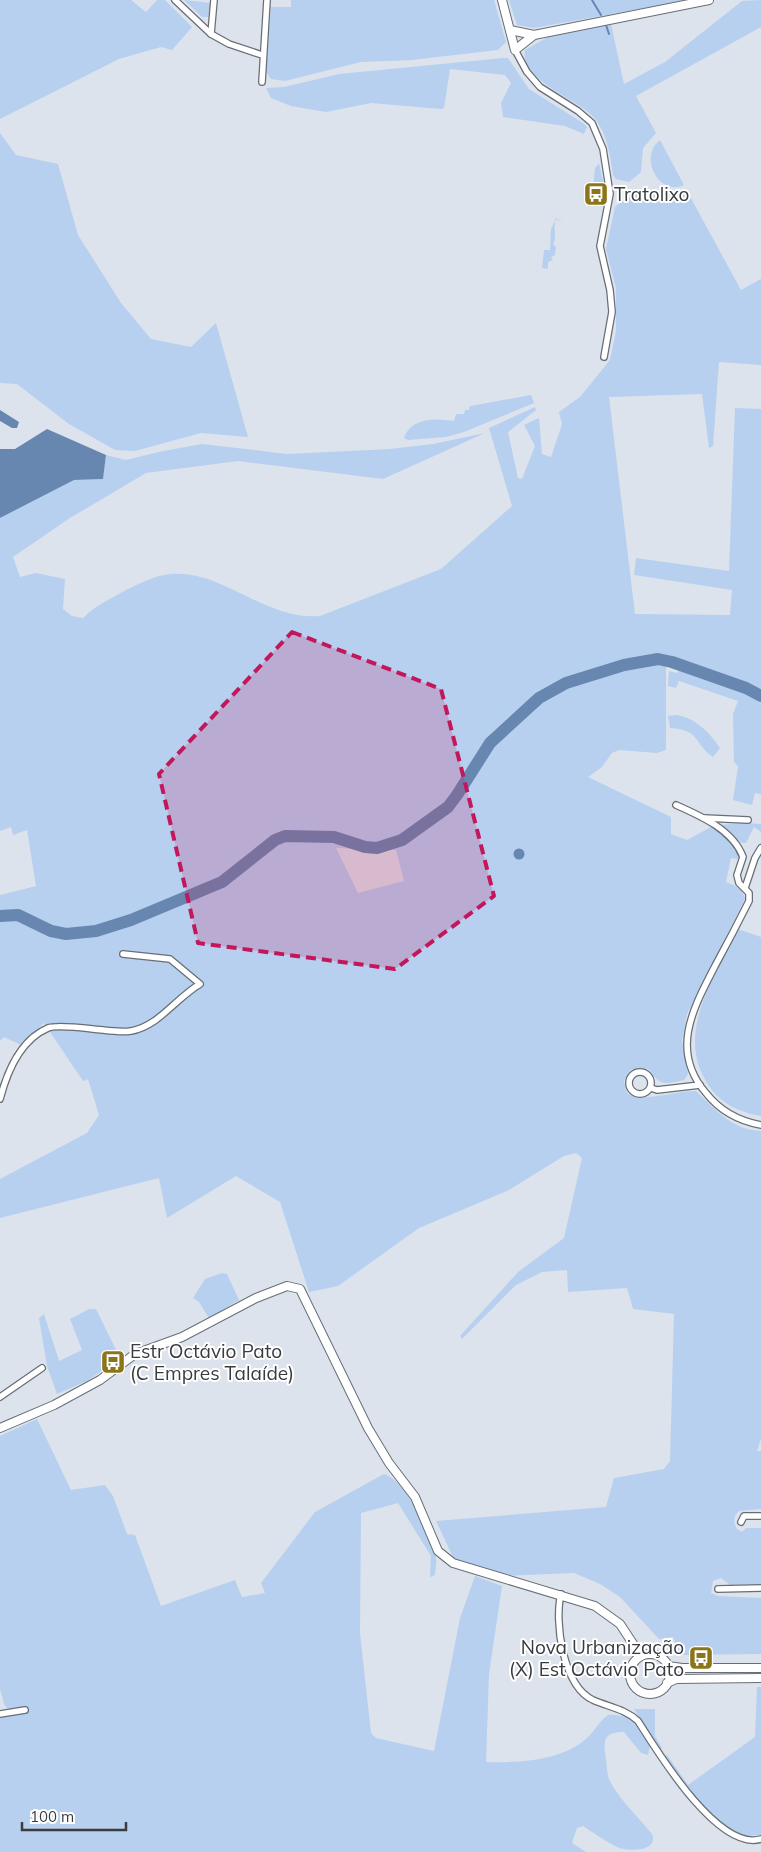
<svg xmlns="http://www.w3.org/2000/svg" width="761" height="1852" viewBox="0 0 761 1852" font-family="Mulish,sans-serif">
  <style>
    .green { fill: #b7d0ef; fill-rule: evenodd }
    .water { fill: #6787b0 }
    .lines { fill: none; stroke-linecap: round; stroke-linejoin: round }
    .stream { stroke: #6787b0; stroke-width: 2 }
    .river { stroke: #6787b0; stroke-width: 12 }
    .street-casing { stroke: #686e76; stroke-width: 8 }
    .secondary-casing { stroke: #686e76; stroke-width: 10 }
    .street { stroke: #fff; stroke-width: 5.5 }
    .secondary { stroke: #fff; stroke-width: 8 }
    .marked { fill: #c2185b; fill-opacity: 0.2; stroke: #c2185b; stroke-width: 4; stroke-dasharray: 10 6; stroke-linejoin: round }
    .labels { text-anchor: middle; dominant-baseline: central; stroke-width: 4; stroke-linejoin: round; paint-order: stroke }
    .poi-label { font-size: 19px; fill: #393b3f; stroke: #fff; text-anchor: start }
  </style>
  <rect width="100%" height="100%" fill="#dce3ec"/>
  <g class="green">
    <path d="M0,0h131l15,12 11,-12h8l27,27 -20,23 -11,-3 -42,12 -119,60z"/>
    <path d="M184,0l27,3 -3,14h-6z"/>
    <path d="M291,0h203l12,42 -8,8 -86,10 -51,2 -76,19 -14,-2 -5,-7 5,-65h20z"/>
    <path d="M509,0h180l-155,28 -17,-3z"/>
    <path d="M761,0v27l-125,69 20,37 -13,15 -2,24 -12,10 -13,-3 -3,-4c-3,-19 -5,-38 -17,-55 -15,-21 -77,-38 -71,-70l23,-13 63,-13 13,60 41,-22 77,-61z"/>
    <path d="M503,58h5l21,31 54,34 4,4 -3,7 -19,-8 -62,-9 -2,-14 10,-20 -6,-8 -55,-6 -6,39 -3,1 -70,-6 -45,9 -35,-6 -20,-8 -5,-10 18,-1 55,-13z"/>
    <path d="M0,133l16,22 42,9 20,71 43,68 30,36 40,8 25,-24 32,114 -47,-4 -66,18 -20,-1 -46,-26 -52,-40 -17,-1z"/>
    <path d="M660,140l24,45c-25,12 -46,-28 -24,-45z"/>
    <path d="M599,163l5,23 -3,19 -9,-1 3,-36z"/>
    <path d="M687,191l54,99 20,-11v86l-42,-3 -6,84 -4,2 -7,-54 -93,3 26,217 95,1 2,-25 -98,-15 2,-17 93,13 6,-163 26,1v385l-6,-1 -3,12 -19,-5 5,-34 -4,-4 -1,-48 5,-13 -59,-20 -3,7 -8,-2 1,-15 8,2 2,-3 -13,-3v83l-9,3 -38,-3 -7,3 -10,14 -14,10 83,40v17l16,6 24,-13 20,15 8,12 -1,5 -7,-1 -5,24c10,4 16,6 19,17l-58,115 -5,27 6,33 -4,6c-21,4 -22,7 -36,-11l-7,-1 -10,2 -7,11c1,5 1,12 6,14 15,7 49,-5 66,-4 20,19 36,39 65,40v308l-4,12h4v58l-22,2c-6,6 -6,11 -2,18l5,3 4,-4h15v56l-31,1 -9,-7 -8,3 -2,12 7,3 43,2v56l-81,1 -7,-18 -14,2 -39,-42 -20,-13 -26,-11 -70,3 -45,-15 -6,-4 -17,-36 170,-14 8,-29 50,-9 6,-8 4,-147 -41,-5 -6,-21 -59,4 -1,-22 -25,2 -26,13 -54,54 -2,-3 58,-64 46,-34 18,-80 -6,-5 -12,3 -57,35 -88,37 -81,58 -29,6 -29,-90 -44,-26 -69,42 -8,-40 -159,40v-39l87,-46 12,-18 -11,-36 -5,2 -39,-58 -23,22 -17,-8 -4,4v-146l36,-9 -9,-56 -14,5 -2,-8 -11,4v-313l74,-38 29,-1 3,-24 20,5 37,-9 39,-7 85,10 103,-5 43,-5 52,-11 -102,46 -145,-18 -92,12 -76,45 -57,39 7,20 16,-4 29,6 -2,30 9,7 11,2c13,-13 29,-20 45,-29 13,-6 28,-14 43,-15 53,-4 94,47 149,42l121,-47 71,-63 -23,-78 46,-21 1,3 -28,22 10,46 4,1 13,-33 -11,-21 15,-7 3,36 9,3 11,-33 -3,-12 21,-15 30,-37 6,-29v-43l-10,-39 9,-42 15,-12 15,-3 17,2zM336,848l60,2 8,31 -46,12z"/>
    <path d="M556,218l8,5 -8,-4c-4,10 2,17 -3,25l3,3 -1,8 -4,2 2,3 -5,2v7l-6,-1 2,-18h6l1,-21z"/>
    <path d="M531,395l3,8 -70,29 -18,5 -38,3 -4,-2c7,-21 33,-20 50,-17l2,-7h8l1,-4h4l1,-4z"/>
    <path d="M676,715c19,2 34,18 44,33l-7,9c-20,-14 -12,-27 -43,-29l-2,-12z"/>
    <path d="M746,823l15,1v8l-7,-5 -8,16h-4l-26,-18z"/>
    <path d="M738,929l23,8v179c-20,-3 -40,-12 -52,-30 -36,-51 6,-110 29,-157z"/>
    <path d="M222,1273l5,1 12,26 -30,18 -10,-16 -6,-4 12,-19z"/>
    <path d="M89,1309h7l24,49 -33,23 -30,13 -10,-28 -8,-48 5,-4 15,47 23,-11 -12,-31z"/>
    <path d="M37,1419l34,71 34,-5 8,11 14,38 8,1 26,71 74,-26 7,17 23,-4 -4,-10 54,-71 69,-38c22,6 48,63 52,85 1,5 -1,11 -1,16l-5,2 1,-21 -33,-53 -37,10 -1,120 11,100 5,5 58,13 26,-133 15,-42 27,10 -13,88 -3,88c32,1 76,-1 101,-24 8,-7 12,-17 21,-23 22,-2 32,14 42,31l-2,9 -7,-2 -17,-21c-23,0 -20,11 -18,28 1,7 1,17 5,23 9,17 29,36 41,51 7,18 -24,18 -35,13 -12,-6 -23,-14 -34,-21l-6,2 -5,15 14,9h-586v-139l10,-1 -6,-8 -4,-15v-253z"/>
    <path d="M757,1687h4v148l-29,1 -44,-44 -23,-36 2,-1 21,30 67,-48z"/>
    <path d="M634,1709h21v27l7,12 -2,2z"/>
  </g>
  <g class="water">
    <path d="M0,410l19,12 -2,6h-5l-12,-7z"/>
    <path d="M47,429l59,26 -3,24 -29,1 -74,38v-69h15z"/>
    <circle cx="519" cy="854" r="5.5"/>
  </g>
  <g class="lines">
    <g class="stream">
      <path d="M592,0l9,15"/>
      <path d="M606,25l3,9"/>
    </g>
    <path class="river" d="M0,916l18,-1 33,16 15,3 30,-3 35,-11 91,-38 53,-42 10,-4 49,1 31,10 12,1 25,-8 46,-33 9,-12 33,-52 49,-45 27,-15 58,-18 34,-6 14,3 74,26 15,8"/>
    <defs>
      <g id="street">
        <path d="M175,0l36,34 18,10 33,11"/>
        <path d="M211,34l3,-34"/>
        <path d="M515,50l12,22 13,15 38,24 14,12 11,26 7,45 -10,52 10,44 2,22 -8,45"/>
        <path d="M262,82l5,-82"/>
        <path d="M676,805c25,11 57,25 67,52l-6,18 2,8 10,10v8c-11,22 -22,43 -34,65 -21,41 -46,84 -9,127 14,18 33,28 55,32"/>
        <path d="M704,818l44,2"/>
        <path d="M745,888l10,-30 6,-10"/>
        <circle cx="640" cy="1083" r="11"/>
        <path d="M651,1088l6,2 43,-5"/>
        <path d="M0,1099c7,-27 20,-59 48,-71 7,-3 36,0 45,1 12,1 27,4 38,2 28,-5 45,-33 69,-47l-30,-25 -47,-5"/>
        <path d="M0,1397l42,-29"/>
        <path d="M741,1522l3,-6h17"/>
        <path d="M718,1589l43,-1"/>
        <path d="M561,1594c-7,28 2,92 32,106 16,7 32,9 45,21 19,30 80,131 123,118"/>
        <path d="M0,1714l25,-4"/>
      </g>
      <g id="secondary">
        <path d="M502,0l13,50 19,-15"/>
        <path d="M510,30l24,5 175,-35"/>
        <path d="M0,1428l54,-23 46,-25 35,-26 47,-17 74,-39 31,-12 13,3 68,139 21,35 26,34 23,54 15,12 142,43 25,18 21,32"/>
        <circle cx="650" cy="1674" r="20"/>
        <path d="M668,1666l14,2h79"/>
        <path d="M667,1683l9,-4 85,-1"/>
      </g>
    </defs>
    <use href="#street" class="street-casing"/>
    <use href="#secondary" class="secondary-casing"/>
    <use href="#street" class="street"/>
    <use href="#secondary" class="secondary"/>
  </g>
  <path class="marked" d="M292,632l149,57 53,207 -99,73 -197,-26 -39,-169z"/>
  <defs>
    <symbol id="bus-square" viewBox="-11 -11 22 22"><rect x="-9" y="-9" width="18" height="18" rx="4" fill="#8c7518" stroke="#fff"/><path d="M-5-6H5V4H4V6H2V4H-2V6H-4V4H-5ZM-3.5-4V0h7V-4ZM-3.5 1.2v1.5H-2V1.2ZM2 1.2v1.5H3.5V1.2Z" fill="#fff"/></symbol>
  </defs>
  <g fill-rule="evenodd">
    <use href="#bus-square" x="582" y="180" width="28" height="28"/>
    <use href="#bus-square" x="99" y="1348" width="28" height="28"/>
    <use href="#bus-square" x="687" y="1644" width="28" height="28"/>
  </g>
  <g class="labels">
    <g class="poi-label">
      <text x="614" y="194">Tratolixo</text>
      <text x="130" y="1351">Estr Octávio Pato<tspan x="130" dy="22">(C Empres Talaíde)</tspan></text>
      <text x="684" y="1647" text-anchor="end">Nova Urbanização<tspan x="684" dy="22">(X) Est Octávio Pato</tspan></text>
    </g>
  </g>
  <path d="M22 1822v8h104v-8" fill="none" stroke="#393b3f" stroke-width="2.5"/>
  <text x="30" y="1822" font-size="15" fill="#393b3f" stroke="#ffffff" stroke-width="4" paint-order="stroke">100 m</text>
</svg>
